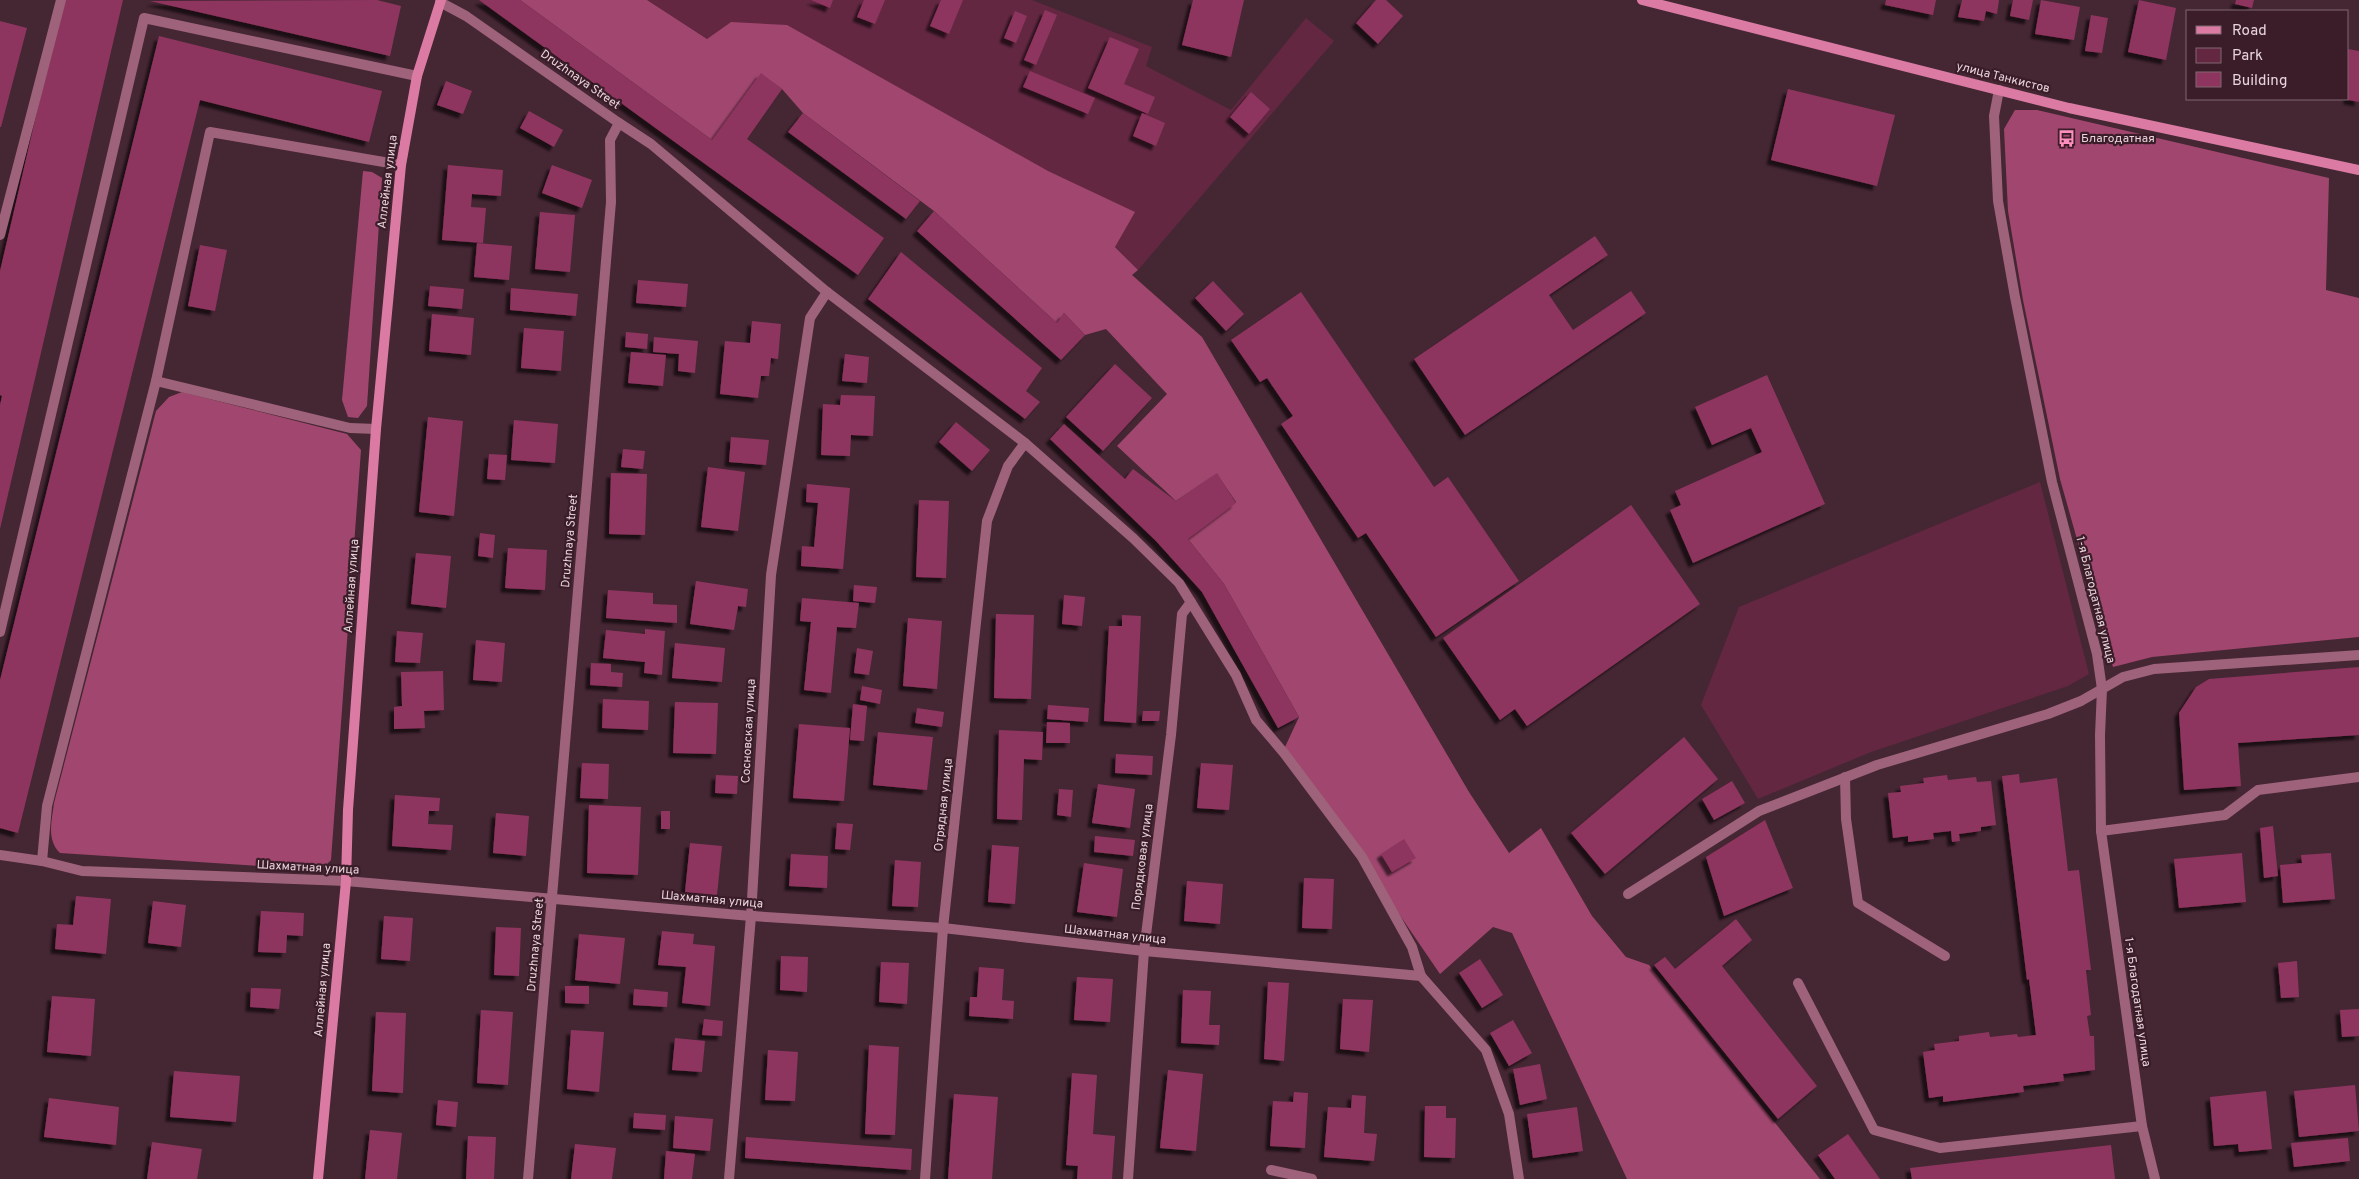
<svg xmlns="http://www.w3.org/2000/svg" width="2359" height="1179" viewBox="0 0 2359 1179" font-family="Overpass,sans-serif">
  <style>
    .green { fill: #632742 }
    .forest { fill: #a1476f }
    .building { fill: #8d355e; filter: url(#shadow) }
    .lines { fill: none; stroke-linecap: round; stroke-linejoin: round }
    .lane { stroke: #9e627a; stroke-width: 10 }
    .street { stroke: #9e627a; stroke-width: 10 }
    .secondary { stroke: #db7ba3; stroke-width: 10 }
    .labels { text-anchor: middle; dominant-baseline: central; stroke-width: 4.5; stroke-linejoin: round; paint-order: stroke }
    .street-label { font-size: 12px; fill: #e9d4db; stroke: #3a1d29 }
    .poi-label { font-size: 12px; fill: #e9d4db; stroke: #3a1d29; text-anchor: start }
  </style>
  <defs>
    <filter id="shadow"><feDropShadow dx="-4.5" dy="4.5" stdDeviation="1" flood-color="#0009"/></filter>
  </defs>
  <rect width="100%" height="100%" fill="#452633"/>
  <g class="green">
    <path d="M647,0h385l120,47 -6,19 85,44 75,-92 28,23 -196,229 -23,-24 19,-34 -403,-190 -24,17z"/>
    <path d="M2040,482l49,192 -21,12 -197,66 -113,47 -57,-94 38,-98z"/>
  </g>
  <g class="forest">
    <path d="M520,0h127l60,39 24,-17 56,3 261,146 87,41 -20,35 23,23 -6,5 70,62 267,455 40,61 32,-25 51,88 34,41 23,8 171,214h-193l-115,-246 -19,-6 -53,47 -155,-227 14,-30 -75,-133 -36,-45 48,-37 -19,-28 -41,27 -59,-55 50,-52 -61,-65 -21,6 -21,-22 -7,10 -123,-112 -131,-98 -21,-24 -21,-15 -49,66z"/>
    <path d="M2015,110h22l292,68 -3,112 33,8v339l-207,20 -39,10 -53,-188 -37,-179 -15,-89 -4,-82z"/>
    <path d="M363,171l9,1 10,6 -15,228 -9,12 -10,-1 -6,-17z"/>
    <path d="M182,392l165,42 14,16 -30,410 -10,10 -261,-17c-14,-14 -8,-33 -6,-50l102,-392 13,-14z"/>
  </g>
  <g class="building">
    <path d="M63,0h60l-123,529v-124l2,-9 -2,-1v-124z"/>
    <path d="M377,0l24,6 -11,50 -240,-55z"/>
    <path d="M479,0h41l192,140 49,-67 21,16 -35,50 137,99 -26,37z"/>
    <path d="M811,0h22l-3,8z"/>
    <path d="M864,0h21l-10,24 -18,-7z"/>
    <path d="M941,0h22l-14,34 -19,-8z"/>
    <path d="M1193,0h51l-13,57 -49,-12z"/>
    <path d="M1376,0h10l17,16 -25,28 -22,-21z"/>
    <path d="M1886,0h50l-3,15 -48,-10z"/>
    <path d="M1962,0h37l-2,14 -11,-3 -2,10 -26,-4z"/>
    <path d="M2013,0h20l-4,20 -19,-4z"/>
    <path d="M2041,0l39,7 -6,33 -39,-6z"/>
    <path d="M2139,0l37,8 -10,52 -38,-8z"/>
    <path d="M2236,0h18l-2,8 -17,-4z"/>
    <path d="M1045,10l12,5 -21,50 -12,-5z"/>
    <path d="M1015,11l12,5 -11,27 -12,-5z"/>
    <path d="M2091,15l17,3 -6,35 -17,-2z"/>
    <path d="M0,21l27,7 -26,99h-1z"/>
    <path d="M159,36l223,55 -13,51 -169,-42 -182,733 -18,-5v-148z"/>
    <path d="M1110,37l29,12 -15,35 31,13 -7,17 -60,-26z"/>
    <path d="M2348,49l11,2v51l-11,-2z"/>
    <path d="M1030,71l65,27 -7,16 -65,-27z"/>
    <path d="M446,81l26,10 -9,23 -26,-9z"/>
    <path d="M1788,89l107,26 -18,71 -106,-26z"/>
    <path d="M1251,92l19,17 -21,25 -19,-17z"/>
    <path d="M529,111l34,19 -9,17 -34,-19z"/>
    <path d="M803,113l117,88 -14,18 -118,-87z"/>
    <path d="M1142,113l23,10 -9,23 -23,-10z"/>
    <path d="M448,165l55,5 -2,26 -29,-2 -1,13 15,1 -3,35 -41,-3z"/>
    <path d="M552,165l40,15 -10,28 -40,-15z"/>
    <path d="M934,211l123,112 7,-10 21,22 -24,25 -144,-129z"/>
    <path d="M540,212l35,3 -5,57 -35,-3z"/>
    <path d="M1595,236l13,19 -59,40 24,35 58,-39 15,22 -181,122 -51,-76z"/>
    <path d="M477,243l35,3 -3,34 -35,-3z"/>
    <path d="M200,245l27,5 -12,61 -27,-5z"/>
    <path d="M901,252l141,116 -16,23 14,11 -15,17 -157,-120z"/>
    <path d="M638,280l50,4 -2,23 -50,-4z"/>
    <path d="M1213,281l31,33 -18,17 -31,-33z"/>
    <path d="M430,286l34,3 -2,20 -34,-3z"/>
    <path d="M511,288l67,6 -2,22 -66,-6z"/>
    <path d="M1301,292l133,195 14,-10 71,104 -83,56 -70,-104 -8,5 -77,-114 12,-8 -26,-38 -7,4 -29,-42z"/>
    <path d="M432,314l42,4 -3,37 -42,-4z"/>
    <path d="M752,321l29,3 -3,35 -7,-1 -2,18h-8l-3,22 -38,-4 5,-53 25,2z"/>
    <path d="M524,328l40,3 -3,40 -40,-3z"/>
    <path d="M626,332l22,2 -1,15 -22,-2z"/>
    <path d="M654,337l44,4 -3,32 -17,-2 1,-17 -26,-2z"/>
    <path d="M631,352l35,3 -3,31 -35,-3z"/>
    <path d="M845,354l24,3 -2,26 -25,-2z"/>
    <path d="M1115,364l37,34 -49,53 -37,-34z"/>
    <path d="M1767,375l58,129 -132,59 -23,-53 11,-5 -6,-14 87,-39 -11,-24 -39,17 -17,-38z"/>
    <path d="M841,395l34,1 -2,40 -22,-1 -1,21 -29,-1 2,-51 17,1z"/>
    <path d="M428,417l35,4 -9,95 -35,-4z"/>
    <path d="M514,420l44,4 -3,39 -44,-3z"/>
    <path d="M956,422l34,28 -18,21 -33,-29z"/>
    <path d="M1064,424l61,55 8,-10 43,32 41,-28 19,30 -48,36 36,45 75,133 -21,11 -76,-136 -46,-51 -106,-102z"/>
    <path d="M731,437l38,3 -3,25 -37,-3z"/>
    <path d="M623,449l22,2 -2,18 -22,-2z"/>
    <path d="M489,454l18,1 -2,25 -18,-1z"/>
    <path d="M708,467l37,5 -7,59 -37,-4z"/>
    <path d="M611,473l36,1 -2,61 -36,-1z"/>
    <path d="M807,484l43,4 -7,81 -42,-3 1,-20 12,1 4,-44 -12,-1z"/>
    <path d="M919,500l30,1 -3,77 -30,-1z"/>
    <path d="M1631,505l69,99 -173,122 -12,-17 -15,11 -57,-82z"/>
    <path d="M480,533l15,2 -2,23 -15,-2z"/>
    <path d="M508,548l39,2 -2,40 -40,-2z"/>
    <path d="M416,553l35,3 -5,52 -35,-4z"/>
    <path d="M696,581l52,8 -2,18 -8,-1 -4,24 -44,-6z"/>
    <path d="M854,585l23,2 -2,16 -22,-2z"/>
    <path d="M608,590l45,3v11l24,1v18l-71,-5z"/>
    <path d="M1064,595l21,2 -3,29 -20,-2z"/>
    <path d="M802,598l57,5 -3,25 -19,-1 -6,66 -27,-3 7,-68 -11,-1z"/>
    <path d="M996,614l38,1 -3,84 -37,-1z"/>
    <path d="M1122,615l19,1 -5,107 -32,-2 5,-95h13z"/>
    <path d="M908,618l34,3 -5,68 -34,-3z"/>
    <path d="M645,629l20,2 -3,44 -18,-2 1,-11 -42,-4 3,-28 39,4z"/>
    <path d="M397,631l26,2 -3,30 -25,-1z"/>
    <path d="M476,640l29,3 -3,39 -29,-2z"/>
    <path d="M675,643l50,5 -3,34 -50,-4z"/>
    <path d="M857,648l16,3 -4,24 -15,-2z"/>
    <path d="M591,663l20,1v8l12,1 -1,14 -32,-2z"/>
    <path d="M2359,667v68l-121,8 3,43 -57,4 -5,-77 17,-26 13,-8z"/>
    <path d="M443,671l1,39 -20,1 1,17 -31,1v-22l8,-1 -1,-34z"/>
    <path d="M862,686l20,4 -2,14 -20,-4z"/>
    <path d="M603,699l46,2 -1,29 -46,-2z"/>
    <path d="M675,702l43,1 -2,51 -43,-1z"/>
    <path d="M853,704l14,2 -3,35 -14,-1z"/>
    <path d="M1048,705l41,3 -1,14 -41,-3z"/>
    <path d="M917,708l27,4 -2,15 -27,-4z"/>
    <path d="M1143,711h17l-1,10h-17z"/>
    <path d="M1047,722l23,1v20h-24z"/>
    <path d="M799,724l51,4 -6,73 -51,-3z"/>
    <path d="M999,730l44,2 -1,28 -18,-1 -2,61 -25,-1z"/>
    <path d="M878,732l55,5 -6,53 -54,-5z"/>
    <path d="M1684,737l34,42 -113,95 -34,-41z"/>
    <path d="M1116,754l37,2 -1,19 -37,-2z"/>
    <path d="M582,763l27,1 -1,35 -28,-1z"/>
    <path d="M1201,763l32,2 -4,45 -32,-2z"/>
    <path d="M2019,774l1,9 37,-5 11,93 11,-1 12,100h-5l5,45 -4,1 3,20h4l1,34 -32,4 1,7 -41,5 1,6 -81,10v-6l-14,2 -6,-46 12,-2 -1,-6 25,-3v-5l30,-4 1,5 27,-3 1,3 18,-2 -7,-56 -2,1 -25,-204z"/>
    <path d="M716,775l22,1 -1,18 -22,-1z"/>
    <path d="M1947,775l1,5 28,-3 1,5 14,-1 5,44 -15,2v4l-22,3 1,7 -8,1 -1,-11 -18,2 1,6 -26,3v-6l-15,2 -5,-45 13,-1 -1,-6 24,-3 -1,-5z"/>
    <path d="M1732,781l13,22 -31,17 -12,-21z"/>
    <path d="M1098,784l37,5 -5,39 -38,-5z"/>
    <path d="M1059,789l14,1 -2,27 -14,-2z"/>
    <path d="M395,795l45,3 -1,13h-10l-1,13 25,1 -2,25 -59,-4z"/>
    <path d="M589,805l52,2 -3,68 -51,-2z"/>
    <rect x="661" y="811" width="9" height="18"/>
    <path d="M496,813l33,3 -3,40 -33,-3z"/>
    <path d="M1765,820l28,68 -69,28 -18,-59z"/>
    <path d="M837,823l16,1 -3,26 -15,-1z"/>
    <path d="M2273,826l5,50 -14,2 -4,-50z"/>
    <path d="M1095,836l40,4 -2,16 -39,-4z"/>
    <path d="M1404,839l12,19 -24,14 -11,-18z"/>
    <path d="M690,843l32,3 -5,49 -32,-3z"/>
    <path d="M992,845l27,2 -4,57 -27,-2z"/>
    <path d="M2242,853l4,49 -67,6 -5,-49z"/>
    <path d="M2331,853l4,46 -52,4 -3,-38 22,-2 -1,-8z"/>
    <path d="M791,854l37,2 -1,32 -38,-2z"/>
    <path d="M895,860l26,2 -3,45 -26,-1z"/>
    <path d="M1084,863l39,6 -6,48 -40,-5z"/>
    <path d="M1304,878l30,1 -2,50 -30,-1z"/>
    <path d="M1187,881l36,3 -3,40 -36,-3z"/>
    <path d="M76,896l35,3 -5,55 -51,-5 2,-25 16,1z"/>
    <path d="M153,901l33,4 -5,42 -33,-4z"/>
    <path d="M261,911l43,2 -1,23 -16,-1 -1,18 -28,-1z"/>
    <path d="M384,916l29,2 -3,43 -29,-2z"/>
    <path d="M1736,919l16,21 -30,26 95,120 -39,33 -124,-154 11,-8 10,12z"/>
    <path d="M496,927l25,1 -2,48 -25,-1z"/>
    <path d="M662,931l32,3 -1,10 22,2 -5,60 -28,-3 4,-36 -28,-2z"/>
    <path d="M579,934l46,4 -5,46 -45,-4z"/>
    <path d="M781,956l27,1 -1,35 -27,-2z"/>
    <path d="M1480,959l23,36 -21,13 -23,-35z"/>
    <path d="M2297,961l2,36 -18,1 -3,-35z"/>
    <path d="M881,962l28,1 -2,41 -28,-2z"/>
    <path d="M979,967l25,2 -2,31 12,1 -1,18 -44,-3 1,-19h7z"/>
    <path d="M1077,977l36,2 -3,43 -36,-2z"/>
    <path d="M1268,982l21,1 -5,78 -20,-2z"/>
    <path d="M565,986h24v18l-24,-1z"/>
    <path d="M251,988l30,1 -2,20 -29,-2z"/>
    <path d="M634,989l34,3 -1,15 -34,-2z"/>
    <path d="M1183,990l28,1 -2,34h11l-1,20 -38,-2z"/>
    <path d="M52,996l43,3 -4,57 -44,-4z"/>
    <path d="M1343,999l30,1 -4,52 -29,-3z"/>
    <path d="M2359,1009v27l-17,1 -2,-27z"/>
    <path d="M481,1010l32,2 -5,73 -31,-2z"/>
    <path d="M376,1012l30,1 -3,80 -31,-2z"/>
    <path d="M704,1019l19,2 -1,15 -20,-1z"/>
    <path d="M1513,1020l19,33 -23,13 -19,-33z"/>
    <path d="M571,1030l33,2 -5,60 -32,-3z"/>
    <path d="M675,1038l30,3 -3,31 -30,-2z"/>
    <path d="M869,1045l30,2 -4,88 -30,-1z"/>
    <path d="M768,1050l30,2 -3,49 -30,-1z"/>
    <path d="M1540,1064l7,35 -27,6 -7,-36z"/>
    <path d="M1168,1070l35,4 -7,77 -36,-3z"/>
    <path d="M174,1071l66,5 -4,46 -66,-5z"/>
    <path d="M1072,1073l25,2 -4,59 22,2 -3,43h-35l1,-13 -12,-1z"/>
    <path d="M2355,1085l4,46 -60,6 -5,-46z"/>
    <path d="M2266,1091l6,58 -33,3 -1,-8 -24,2 -4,-49z"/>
    <path d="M1294,1092l14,1 -3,55 -35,-2 3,-45 20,1z"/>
    <path d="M954,1094l44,3 -6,82h-44z"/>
    <path d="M1352,1095l14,1 -2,37 13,1 -3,27 -50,-4 4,-50 23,1z"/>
    <path d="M49,1098l70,9 -3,38 -72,-8z"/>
    <path d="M438,1100l20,2 -2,25 -20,-2z"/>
    <path d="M1425,1106h21v12h10l-1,40 -31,-1z"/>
    <path d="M1577,1107l6,44 -50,7 -6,-44z"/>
    <path d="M634,1113l32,2 -1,15 -32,-2z"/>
    <path d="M675,1116l38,3 -3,32 -37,-3z"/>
    <path d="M370,1130l32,3 -5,46h-32z"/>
    <path d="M1848,1134l32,45h-45l-17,-24z"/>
    <path d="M468,1136l28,1 -2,42h-28z"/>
    <path d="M746,1137l166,12 -1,21 -166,-12z"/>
    <path d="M2348,1138l2,23 -56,6 -3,-24z"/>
    <path d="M152,1142l50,7 -5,30h-50z"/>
    <path d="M575,1144l41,4 -4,31h-41z"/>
    <path d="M2111,1145l4,34h-203l-2,-11z"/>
    <path d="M666,1151l29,3 -3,25h-28z"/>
  </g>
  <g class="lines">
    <g class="lane">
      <path d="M619,123l32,21 176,148 198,151 108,95 46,45 57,92 20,45 28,33 78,104 50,90 9,29"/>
      <path d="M0,235l61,-235"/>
      <path d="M156,381l54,-249 191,33"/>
      <path d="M0,632l144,-614 273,58"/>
      <path d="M1845,777l1,42 12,84 87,53"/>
      <path d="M2101,831l124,-16 33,-25 101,-13"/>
      <path d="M42,861l5,-55 109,-425 194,47 26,1"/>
      <path d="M1628,894l131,-83 118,-46 171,-51 33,-13 42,-24 31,-8 205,-14"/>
      <path d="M1798,983l76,147 66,18 202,-22"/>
    </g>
    <g class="street">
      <path d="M440,2l26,14 153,107 -9,17 1,62 -83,977"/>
      <path d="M1999,90l-5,26 4,85 17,96 37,185 45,172 5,35 -2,46 1,96 41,295 13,53"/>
      <path d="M0,855l42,6 40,10 264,10 405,35 192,12 201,23 277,25 65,74 23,64 10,65"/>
      <path d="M1271,1170l41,9"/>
      <path d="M729,1179l22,-263 20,-341 39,-257 17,-26"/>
      <path d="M925,1179l18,-251 44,-407 21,-55 17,-23"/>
      <path d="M1128,1179l16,-228 27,-216 11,-121 9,-12"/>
    </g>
    <g class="secondary">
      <path d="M1642,0l427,108 290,62"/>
      <path d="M318,1179l28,-298 2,-71 28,-381 25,-264 16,-89 24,-76"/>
    </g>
  </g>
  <defs>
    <symbol id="bus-bare" viewBox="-9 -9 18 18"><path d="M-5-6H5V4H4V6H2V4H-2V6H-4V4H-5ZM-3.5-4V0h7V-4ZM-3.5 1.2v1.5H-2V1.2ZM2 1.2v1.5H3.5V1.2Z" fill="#fe8ebd" stroke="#3a1d29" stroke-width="2.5" paint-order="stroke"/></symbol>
  </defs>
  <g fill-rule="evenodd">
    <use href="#bus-bare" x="2054" y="126" width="25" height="25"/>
  </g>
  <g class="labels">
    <g class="street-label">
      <text transform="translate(2003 78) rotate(14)">улица Танкистов</text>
      <text transform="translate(580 80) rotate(35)">Druzhnaya Street</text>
      <text transform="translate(388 182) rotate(-83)">Аллейная улица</text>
      <text transform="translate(570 541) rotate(-85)">Druzhnaya Street</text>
      <text transform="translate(352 586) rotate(-86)">Аллейная улица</text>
      <text transform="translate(2095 600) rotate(76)">1-я Благодатная улица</text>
      <text transform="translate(749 731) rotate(-87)">Сосновская улица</text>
      <text transform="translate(944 805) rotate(-84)">Отрядная улица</text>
      <text transform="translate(1143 857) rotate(-83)">Порядковая улица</text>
      <text transform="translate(308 868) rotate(3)">Шахматная улица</text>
      <text transform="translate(712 900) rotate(5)">Шахматная улица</text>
      <text transform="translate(1115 935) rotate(6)">Шахматная улица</text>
      <text transform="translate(536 945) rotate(-85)">Druzhnaya Street</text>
      <text transform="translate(323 990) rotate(-85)">Аллейная улица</text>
      <text transform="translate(2137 1002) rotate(82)">1-я Благодатная улица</text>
    </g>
    <g class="poi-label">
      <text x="2081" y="139">Благодатная</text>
    </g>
  </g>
  <rect x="2186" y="10" width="162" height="90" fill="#3a1d29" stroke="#806670"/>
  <rect x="2196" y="26" width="25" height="8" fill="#db7ba3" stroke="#806670"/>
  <text x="2232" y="35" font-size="15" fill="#e9d4db">Road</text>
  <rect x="2196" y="48" width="25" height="15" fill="#632742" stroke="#806670"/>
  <text x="2232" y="60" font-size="15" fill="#e9d4db">Park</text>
  <rect x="2196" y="72" width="25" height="15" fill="#8d355e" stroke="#806670"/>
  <text x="2232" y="85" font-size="15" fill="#e9d4db">Building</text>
</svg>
